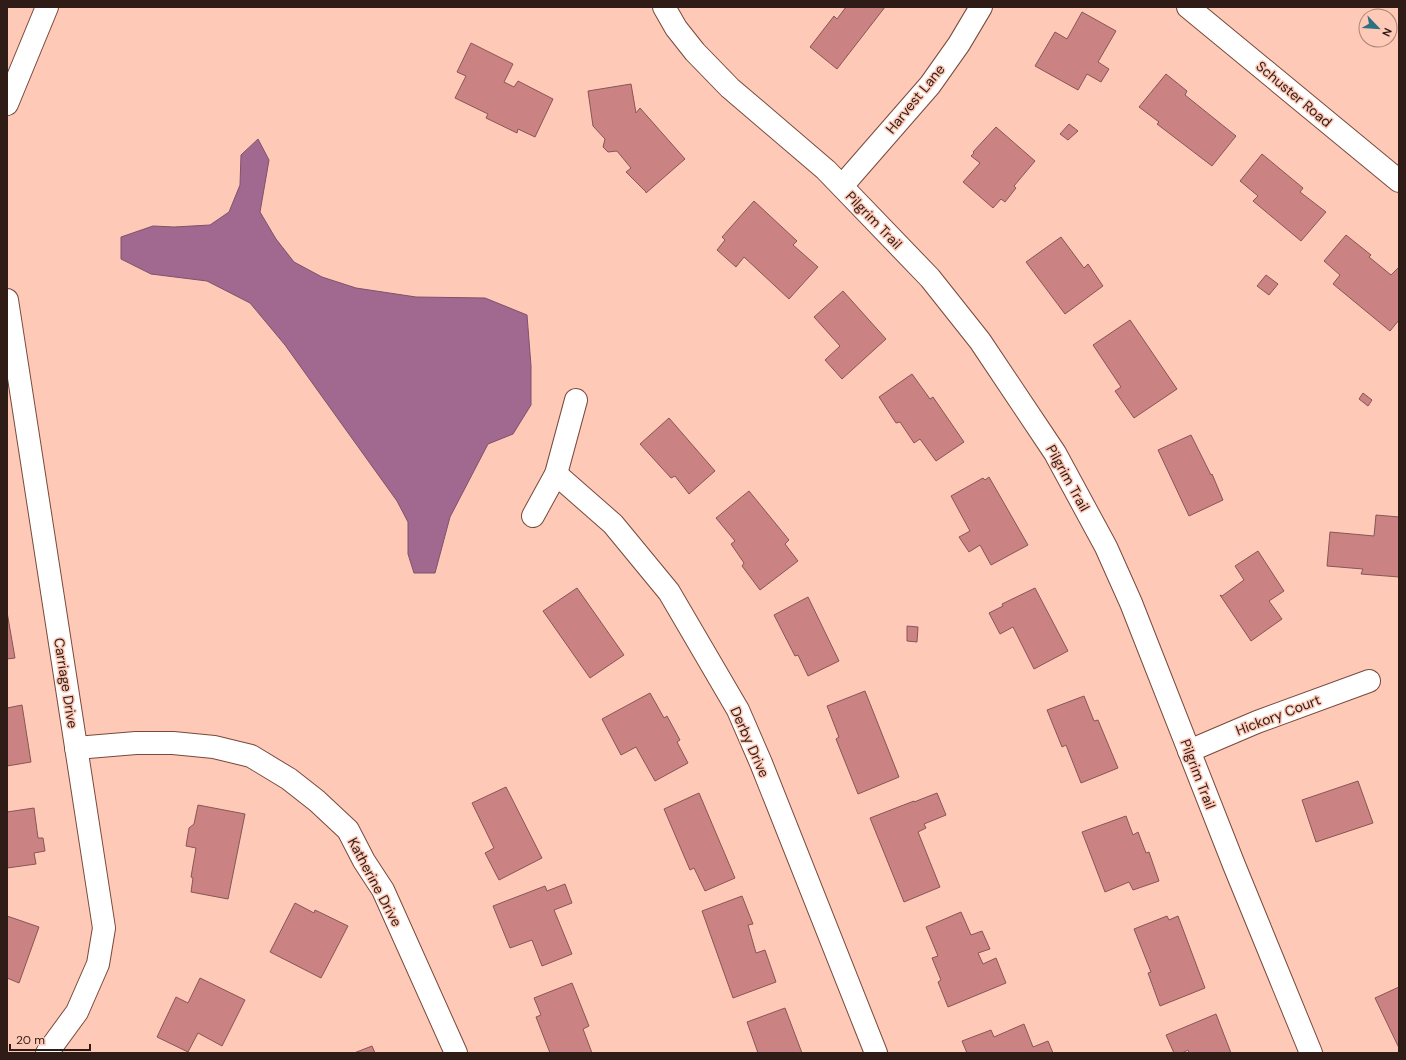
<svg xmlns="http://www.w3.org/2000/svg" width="1406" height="1060" viewBox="0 0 1406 1060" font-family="'DM Sans',sans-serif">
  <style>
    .water { fill: #a1698f; stroke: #7f526b }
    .building { fill: #ca8282; stroke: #885656 }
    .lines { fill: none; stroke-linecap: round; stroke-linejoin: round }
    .street-casing { stroke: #774a3b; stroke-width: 24 }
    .street { stroke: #fff; stroke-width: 22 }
    .labels { text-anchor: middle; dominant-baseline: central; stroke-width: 3; stroke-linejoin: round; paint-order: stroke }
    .street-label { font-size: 14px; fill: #2f1c16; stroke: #fec9b7 }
  </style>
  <rect width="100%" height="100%" fill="#fec9b7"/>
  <path class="water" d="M258,139l11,21 -9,52 16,27 18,23 28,15 34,11 60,9 69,1 42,17 4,51v39l-18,29 -25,10 -38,73 -15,56h-21l-6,-19v-32l-11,-21 -112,-156 -35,-42 -43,-22 -56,-7 -30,-15v-22l32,-11 21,1 36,-2 19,-13 11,-27 1,-30z"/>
  <g class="building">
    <path d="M846,7h39l-48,62 -27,-22 24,-31 3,3z"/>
    <path d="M1082,12l34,19 -18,31 11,7 -8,13 -14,-8 -9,16 -43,-24 20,-34 12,7z"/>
    <path d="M471,43l42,21 -9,18 10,5 4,-6 35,18 -18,38 -17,-8 -1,4 -31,-15 2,-4 -33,-16 11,-22 -9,-4z"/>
    <path d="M1166,74l21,17 -2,4 51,41 -24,30 -55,-42 2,-2 -20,-15z"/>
    <path d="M631,84l5,29 4,-5 45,51 -39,34v-1l-20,-20 5,-4 -14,-17 -9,1 -5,-5 2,-8 -12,-13 -5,-35z"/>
    <path d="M1069,124l9,7 -10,9 -8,-6z"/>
    <path d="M996,127l39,34 -21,25 2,2 -11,14 -4,-3 -8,9 -30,-26 17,-19 -9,-7 3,-3 -1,-1z"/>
    <path d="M1262,154l41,34 -3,4 26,20 -25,29 -48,-40 5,-5 -18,-15z"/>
    <path d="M754,201l43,40 -4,4 25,22 -29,32 -45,-42 -8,10 -19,-17 8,-10 -3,-3z"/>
    <path d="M1346,235l25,20 -2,2 22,18 8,-8v53l-9,11 -57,-47 7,-9 -16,-14z"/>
    <path d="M1061,237l23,31 4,-4 15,22 -38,28 -39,-52z"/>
    <path d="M1266,275l12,9 -9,11 -12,-9z"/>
    <path d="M843,291l43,48 -44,40 -17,-19 15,-14 -26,-29z"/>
    <path d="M1130,320l47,69 -43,29 -19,-27 6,-4 -28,-42z"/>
    <path d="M912,374l18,25 3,-2 31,45 -28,19 -16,-22 -6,4 -14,-21 -4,1 -17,-26z"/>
    <path d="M1363,393l9,7 -4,6 -9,-7z"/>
    <path d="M669,418l46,53 -26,23 -14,-18 -4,2 -31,-34z"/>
    <path d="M1191,435l20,40 1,-1 11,26 -34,16 -31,-66z"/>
    <path d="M989,477l39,68 -37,20 -11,-20 -11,7 -10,-15 11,-6 -19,-35 32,-18 2,2z"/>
    <path d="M749,491l40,49 -4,4 13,17 -38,29 -18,-24 2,-3 -13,-19 4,-3 -19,-23z"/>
    <path d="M1376,515l23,2v60l-38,-3 2,-5 -36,-3 3,-34 44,4z"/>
    <path d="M1258,551l26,40 -15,10 13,18 -31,22 -31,-46 2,1 22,-16 -9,-14z"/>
    <path d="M577,588l47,67 -34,23 -47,-67z"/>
    <path d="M1035,588l33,63 -34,18 -21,-42 -13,7 -11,-21 14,-7 -1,-2z"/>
    <path d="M808,597l31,64 -31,15 -10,-21 -3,1 -21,-41z"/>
    <path d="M7,612l8,46 -8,1z"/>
    <path d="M907,626l11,1 -1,15 -10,-1z"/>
    <path d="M865,691l34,86 -41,17 -22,-55 3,-2 -12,-31z"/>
    <path d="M650,693l14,25 3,-2 13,24 -3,2 11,21 -33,18 -19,-34 -15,8 -19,-36z"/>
    <path d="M1084,696l10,25 4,-1 20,48 -37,15 -15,-38 -4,2 -15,-37z"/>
    <path d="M22,705l9,57 -24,4v-58z"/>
    <path d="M1358,781l15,42 -57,19 -14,-42z"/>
    <path d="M506,787l36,71 -43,22 -14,-27 9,-5 -22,-45z"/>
    <path d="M699,793l36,85 -30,13 -11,-23 -4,2 -26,-61z"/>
    <path d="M937,793l9,22 -22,9 2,4 -8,4 22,55 -36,15 -34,-84 44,-17v1z"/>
    <path d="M198,805l47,9 -17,85 -37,-7 2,-14 -2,-1 5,-29 -10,-2 3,-18 5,-4z"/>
    <path d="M34,808l4,30h5l2,13 -11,2 2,11 -29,4v-56z"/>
    <path d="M1126,816l7,19 5,-3 8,21 3,-1 10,29 -26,9 -4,-8 -24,10 -23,-60z"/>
    <path d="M565,884l7,19 -18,7 18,44 -30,12 -10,-26 -22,8 -17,-42 52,-20 2,5z"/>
    <path d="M742,896l11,28 -5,1 8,28 9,-3 11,32 -43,16 -31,-87z"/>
    <path d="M295,903l19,10 1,-3 33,16 -27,52 -51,-26z"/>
    <path d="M961,912l10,23 11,-4 8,18 -12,4 5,11 13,-6 10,25 -58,24 -10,-25 3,-2 -9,-22 6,-2 -12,-29z"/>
    <path d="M7,916l32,11 -20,56 -12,-5z"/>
    <path d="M1167,916l2,4 9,-4 27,72 -45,18 -12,-33 3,-1 -17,-43z"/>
    <path d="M200,978l45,22 -23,46 -24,-13 -10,19 -31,-15 19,-40 12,6z"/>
    <path d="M572,983l17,43 -6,3 9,24h-42l-14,-36 5,-2 -7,-17z"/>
    <path d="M1399,987v61l-24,-50z"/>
    <path d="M785,1008l17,45h-44l-11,-31z"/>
    <path d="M1216,1014l15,39h-42l-1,-3 -6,3h-8l-8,-18z"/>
    <path d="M1024,1024l9,23 15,-6 5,12h-86l-5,-12 29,-11 3,7z"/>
    <path d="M372,1046l3,7h-21z"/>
  </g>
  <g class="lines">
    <defs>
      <g id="street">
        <path d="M664,7l12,21 19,24 35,36 96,82 104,108 50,63 75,112 51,94 25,56 103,262 77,188"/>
        <path d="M1188,7l211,174"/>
        <path d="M7,104l40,-97"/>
        <path d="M842,186l88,-101 29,-41 22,-37"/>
        <path d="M7,300l97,628 -6,36 -21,48 -30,41"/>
        <path d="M556,474l57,50 56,68 69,118 23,53 115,290"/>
        <path d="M533,516l23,-42 20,-74"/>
        <path d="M76,748l60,-5h37l41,4 37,9 38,23 28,22 31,29 16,31 19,29 73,163"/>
        <path d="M1189,751l68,-29 112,-41"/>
      </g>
    </defs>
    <use href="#street" class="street-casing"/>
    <use href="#street" class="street"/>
  </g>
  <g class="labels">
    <g class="street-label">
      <text transform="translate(1294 94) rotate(40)">Schuster Road</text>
      <text transform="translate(915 99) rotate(-51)">Harvest Lane</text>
      <text transform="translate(874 220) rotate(46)">Pilgrim Trail</text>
      <text transform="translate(1068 478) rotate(61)">Pilgrim Trail</text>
      <text transform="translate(66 683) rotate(81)">Carriage Drive</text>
      <text transform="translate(1278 715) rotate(-21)">Hickory Court</text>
      <text transform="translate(750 742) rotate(66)">Derby Drive</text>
      <text transform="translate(1198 774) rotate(69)">Pilgrim Trail</text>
      <text transform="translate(375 882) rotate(62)">Katherine Drive</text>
    </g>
  </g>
  <rect width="1406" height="1060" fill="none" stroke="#2f1c16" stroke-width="16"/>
  <g transform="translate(1378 28) rotate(115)"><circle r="19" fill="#fec9b7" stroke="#ab8477"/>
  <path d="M0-3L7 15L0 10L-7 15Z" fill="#2f7183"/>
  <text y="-6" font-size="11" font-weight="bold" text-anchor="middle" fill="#2f1c16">N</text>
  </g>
  <path d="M10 1044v6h80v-6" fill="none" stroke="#2f1c16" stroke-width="2"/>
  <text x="16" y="1044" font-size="12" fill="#2f1c16" stroke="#fec9b7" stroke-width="3" paint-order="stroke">20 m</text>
</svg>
